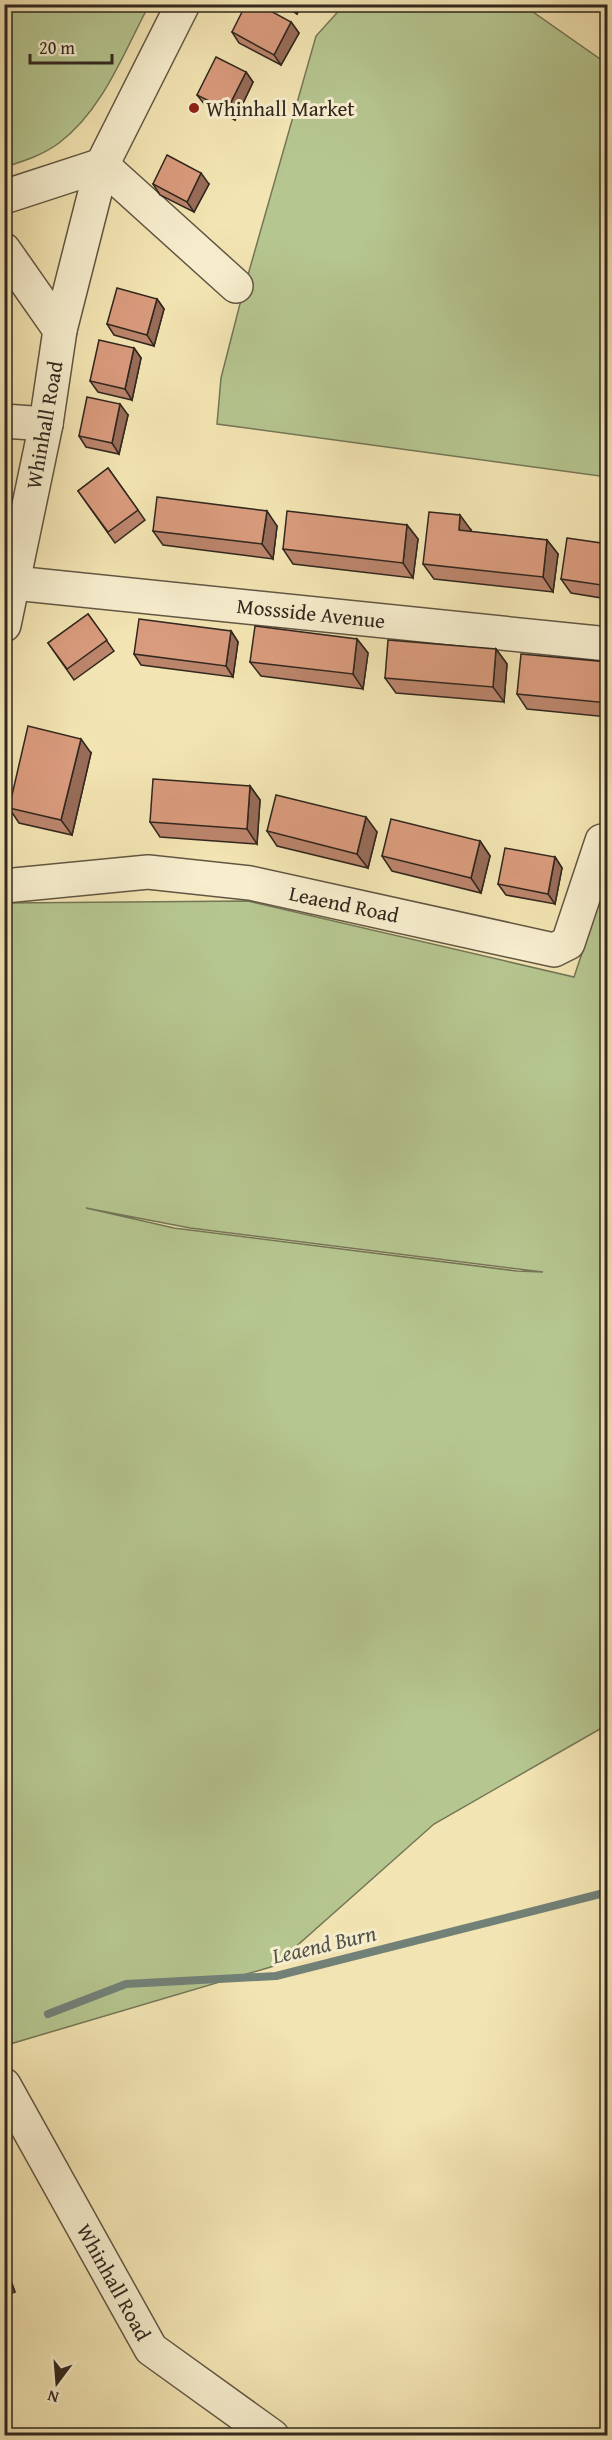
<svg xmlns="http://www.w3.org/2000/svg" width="612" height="2440" viewBox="0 0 612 2440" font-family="'Gentium Book Plus',serif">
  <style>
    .green { fill: #b6c690; stroke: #747657; stroke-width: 1.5; fill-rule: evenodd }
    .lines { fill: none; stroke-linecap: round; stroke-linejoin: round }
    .stream { stroke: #728178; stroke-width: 8 }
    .minor-casing { stroke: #625643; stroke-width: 36 }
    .minor { stroke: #f7eece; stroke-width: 33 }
    .wall { fill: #bb856c; stroke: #31271e; stroke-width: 1.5 }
    .shaded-wall { fill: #986c58; stroke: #31271e; stroke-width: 1.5 }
    .building { fill: #d99b7d; stroke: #31271e; stroke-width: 1.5 }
    .poi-dot { fill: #8f2418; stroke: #f7eece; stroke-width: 2 }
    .labels { text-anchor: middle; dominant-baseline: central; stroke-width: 6; stroke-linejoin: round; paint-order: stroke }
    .poi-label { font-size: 21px; fill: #31271e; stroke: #f7eece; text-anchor: start }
    .street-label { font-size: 21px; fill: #31271e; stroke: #f7eece }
    .water-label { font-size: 22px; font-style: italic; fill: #51544b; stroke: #f7eece }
  </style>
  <rect width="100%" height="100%" fill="#f3e5b3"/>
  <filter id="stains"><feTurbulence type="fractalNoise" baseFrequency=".00333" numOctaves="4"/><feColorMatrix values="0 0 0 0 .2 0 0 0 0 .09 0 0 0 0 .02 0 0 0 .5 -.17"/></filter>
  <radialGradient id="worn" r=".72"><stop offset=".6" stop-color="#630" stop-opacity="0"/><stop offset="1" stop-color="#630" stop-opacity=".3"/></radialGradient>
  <g class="green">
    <path d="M5,4l144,1c-25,47 -46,105 -90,138 -16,12 -35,18 -54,24z"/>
    <path d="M344,5h179l84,59v413l-390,-53 4,-46 21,-82 74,-260z"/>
    <path d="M603,890h5l-1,835 -173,99 -160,142 -264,78 -6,-17 1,-1124 243,-2 326,76zM86,1208l104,20 353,44 -26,-1 -343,-43z"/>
  </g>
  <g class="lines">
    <path class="stream" d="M48,2014l78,-30 150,-8 332,-84"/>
    <defs>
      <g id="minor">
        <path d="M4,197l98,-32 134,121"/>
        <path d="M4,250l56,80"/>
        <path d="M4,421l42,3"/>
        <path d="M14,583l594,61"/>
        <path d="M4,625l42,-201 14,-94 42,-165 81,-161"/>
        <path d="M4,886l144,-14 102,11 304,67 14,-7 34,-102 6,1"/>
        <path d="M4,2085l147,264 121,87"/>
      </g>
    </defs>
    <use href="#minor" class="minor-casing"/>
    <use href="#minor" class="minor"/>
  </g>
  <g class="wall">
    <path d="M280,4h22l-5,10z"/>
    <path d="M291,22l8,11 -18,32 -42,-22 -7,-11z"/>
    <path d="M246,72l7,10 -18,38 -30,-15 -8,-10z"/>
    <path d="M153,184h56l-15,28 -34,-17z"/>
    <path d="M157,299l7,10 -10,37 -40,-11 -7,-11z"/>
    <path d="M4,335l7,23 -7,2z"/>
    <path d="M134,348l7,10 -9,42 -34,-8 -8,-11z"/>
    <path d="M128,415l-9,39 -33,-7 -7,-11z"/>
    <path d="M108,468l37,52 -30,23 -37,-52z"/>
    <path d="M407,525l11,14 -5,39 -120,-14 -10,-15z"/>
    <path d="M277,526l-4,33 -110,-14 -10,-14z"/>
    <path d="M471,530v2l76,8 11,14 -5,38 -119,-13 -11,-15z"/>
    <path d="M608,544v55l-37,-6 -10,-14z"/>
    <path d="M88,614l26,37 -40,29 -26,-37z"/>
    <path d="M231,631l7,11 -5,35 -92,-12 -7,-11z"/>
    <path d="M357,639l11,14 -5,36 -102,-13 -11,-14z"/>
    <path d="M496,649l11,15 -3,38 -108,-9 -11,-15z"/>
    <path d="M608,662v55l-81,-8 -10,-15z"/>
    <path d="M91,753l-19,82 -53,-12 -10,-15z"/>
    <path d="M250,786l10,14 -3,44 -97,-7 -10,-15z"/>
    <path d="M267,831l110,1 -9,36 -91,-22z"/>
    <path d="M480,841l10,15 -9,37 -89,-22 -10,-15z"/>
    <path d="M555,857l7,11 -7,36 -49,-9 -8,-11z"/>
    <path d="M4,2262l11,30 -11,4z"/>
  </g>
  <g class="shaded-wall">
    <path d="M290,4h12l-5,10z"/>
    <path d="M291,22l8,11 -18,32 -7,-10z"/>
    <path d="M246,72l7,10 -18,38 -8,-10z"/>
    <path d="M201,173l8,11 -15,28 -7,-10z"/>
    <path d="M157,299l7,10 -10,37 -7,-11z"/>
    <path d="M4,335l7,23 -7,-9z"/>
    <path d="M134,348l7,10 -9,42 -7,-11z"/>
    <path d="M120,404l8,11 -9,39 -7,-11z"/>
    <path d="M267,511l10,15 -4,33 -11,-15z"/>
    <path d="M460,515l11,15 -2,15 -10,-15z"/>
    <path d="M407,525l11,14 -5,39 -10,-15z"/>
    <path d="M547,540l11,14 -5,38 -10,-15z"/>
    <path d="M231,631l7,11 -5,35 -7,-11z"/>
    <path d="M357,639l11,14 -5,36 -10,-15z"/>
    <path d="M496,649l11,15 -3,38 -11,-15z"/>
    <path d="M81,739l10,14 -19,82 -11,-15z"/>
    <path d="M250,786l10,14 -3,44 -10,-15z"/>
    <path d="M366,817l11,15 -9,36 -11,-14z"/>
    <path d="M480,841l10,15 -9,37 -10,-15z"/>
    <path d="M555,857l7,11 -7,36 -7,-10z"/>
    <path d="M4,2262l11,30 -7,-11 -4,-9z"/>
  </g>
  <g class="building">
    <path d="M246,4h12l33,18 -17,33 -42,-23z"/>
    <path d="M216,57l30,15 -19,38 -30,-15z"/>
    <path d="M167,155l34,18 -14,29 -34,-18z"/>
    <path d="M117,288l40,11 -10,36 -40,-11z"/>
    <path d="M99,340l35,8 -9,41 -35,-8z"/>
    <path d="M87,397l33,7 -8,39 -33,-7z"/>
    <path d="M108,468l30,42 -30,22 -30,-41z"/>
    <path d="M157,497l110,14 -5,33 -109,-13z"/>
    <path d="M287,511l120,14 -4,38 -120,-14z"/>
    <path d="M429,512l31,3 -1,15 88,10 -4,37 -120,-13z"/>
    <path d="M567,538l41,6v42l-47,-7z"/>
    <path d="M88,614l19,26 -40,29 -19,-26z"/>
    <path d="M139,619l92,12 -5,35 -92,-12z"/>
    <path d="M255,626l102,13 -4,35 -103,-12z"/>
    <path d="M388,640l108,9 -3,38 -108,-9z"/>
    <path d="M521,654l87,8v41l-91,-9z"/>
    <path d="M28,726l53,13 -20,81 -52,-12z"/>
    <path d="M153,779l97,7 -3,43 -97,-7z"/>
    <path d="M276,795l90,22 -9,37 -90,-23z"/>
    <path d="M391,819l89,22 -9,37 -89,-22z"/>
    <path d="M505,848l50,9 -7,37 -50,-10z"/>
    <path d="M4,2272l4,9 -4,2z"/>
  </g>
  <circle class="poi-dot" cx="194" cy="108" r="6"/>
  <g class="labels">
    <g class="poi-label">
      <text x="206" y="108">Whinhall Market</text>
    </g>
    <g class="street-label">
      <text transform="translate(44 425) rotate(-80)">Whinhall Road</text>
      <text transform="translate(311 613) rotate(6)">Mossside Avenue</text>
      <text transform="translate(344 904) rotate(12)">Leaend Road</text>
      <text transform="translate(114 2282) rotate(61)">Whinhall Road</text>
    </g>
    <g class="water-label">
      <text transform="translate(324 1944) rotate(-13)">Leaend Burn</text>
    </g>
  </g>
  <rect width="612" height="2440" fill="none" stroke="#f3e5b3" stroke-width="24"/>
  <rect x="6" y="6" width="600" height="2428" fill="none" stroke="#31271e" stroke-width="3"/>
  <rect x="12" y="12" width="588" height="2416" fill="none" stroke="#31271e" stroke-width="1.5"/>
  <g transform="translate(57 2383) rotate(196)" stroke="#f7eece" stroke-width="4.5" paint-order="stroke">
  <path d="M0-4.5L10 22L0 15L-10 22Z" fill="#31271e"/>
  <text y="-9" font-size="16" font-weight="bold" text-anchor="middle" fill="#31271e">N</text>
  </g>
  <path d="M30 54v9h82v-9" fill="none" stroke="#31271e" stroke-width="3"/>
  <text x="39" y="54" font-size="18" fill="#31271e" stroke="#f7eece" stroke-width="4.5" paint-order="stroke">20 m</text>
  <rect width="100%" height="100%" filter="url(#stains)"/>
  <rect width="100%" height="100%" fill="url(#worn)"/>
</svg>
